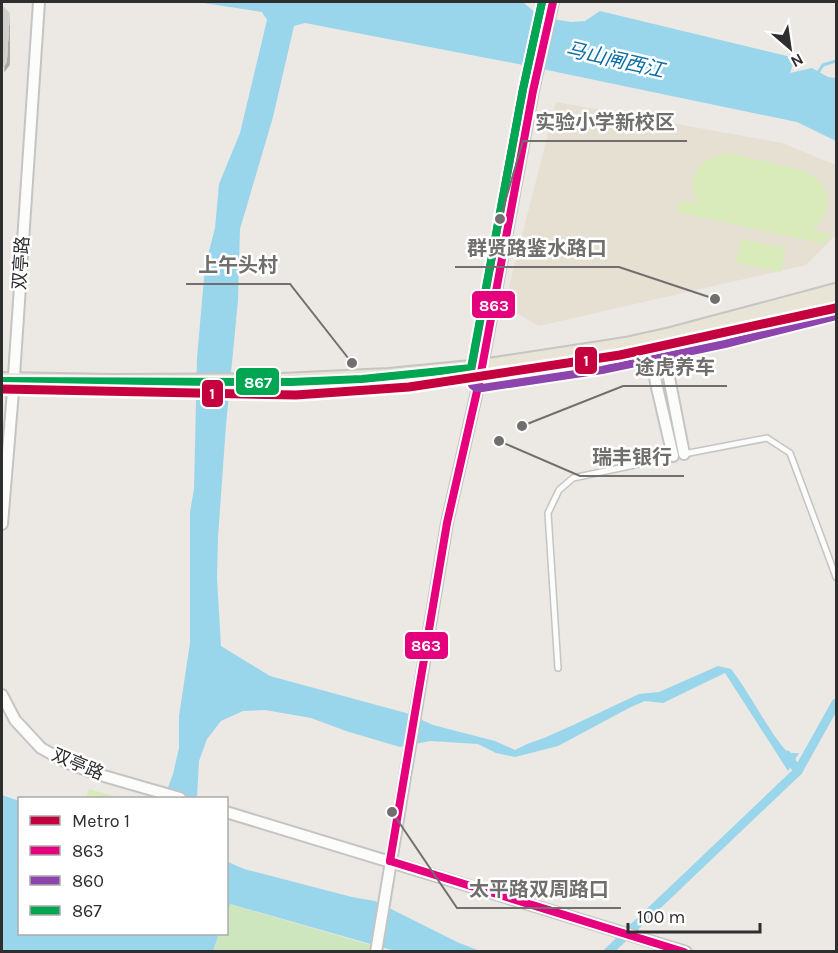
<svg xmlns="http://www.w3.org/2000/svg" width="838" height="953" viewBox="0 0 838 953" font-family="Karla,'Noto Sans SC',sans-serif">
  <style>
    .education { fill: #e6e0d3 }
    .green { fill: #cee6be }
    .pitch { fill: #d9eabb }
    .water { fill: #99d6ec }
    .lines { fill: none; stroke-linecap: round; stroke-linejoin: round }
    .stream { stroke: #99d6ec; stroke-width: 3 }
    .canal { stroke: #99d6ec; stroke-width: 9 }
    .building { fill: #d1cecb; stroke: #d7d4d0; stroke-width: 1.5; filter: url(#shadow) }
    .lane-casing { stroke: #c5c4c5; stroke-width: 8 }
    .street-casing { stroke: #c5c4c5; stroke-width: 14 }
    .primary-casing { stroke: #c6c5c4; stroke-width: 20 }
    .lane { stroke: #fcfcfb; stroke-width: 5 }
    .street { stroke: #fcfcfb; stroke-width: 10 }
    .primary { stroke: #e8e4d6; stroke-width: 16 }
    .bus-1-casing { stroke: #fff; stroke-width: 12 }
    .bus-2-casing { stroke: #fff; stroke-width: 12 }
    .bus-3-casing { stroke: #fff; stroke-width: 12 }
    .bus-1 { stroke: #e5007d; stroke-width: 8 }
    .bus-2 { stroke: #8e44ad; stroke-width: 8 }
    .bus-3 { stroke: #00a651; stroke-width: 8 }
    .metro-1-casing { stroke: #fff; stroke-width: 14 }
    .metro-1 { stroke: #c5003e; stroke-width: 9 }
    .labels { text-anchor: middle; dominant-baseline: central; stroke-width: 5; stroke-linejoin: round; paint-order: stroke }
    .street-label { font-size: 18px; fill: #2e2e2e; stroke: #fff }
    .water-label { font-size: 20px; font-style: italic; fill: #0d6fa3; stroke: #fff }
    .leader { fill: none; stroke: #706f6e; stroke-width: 2 }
    .callout-dot { fill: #706f6e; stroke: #fff; stroke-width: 2 }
    .callout-label { font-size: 20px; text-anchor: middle; font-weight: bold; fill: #706f6e; stroke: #fff; stroke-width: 5; stroke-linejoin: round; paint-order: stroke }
    .line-badge { stroke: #fff; stroke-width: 2 }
    .badge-label { font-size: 16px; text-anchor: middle; font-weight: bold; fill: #fff }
  </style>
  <defs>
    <filter id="shadow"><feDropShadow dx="3" dy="3" stdDeviation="0" flood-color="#0004"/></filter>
  </defs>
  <rect width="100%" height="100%" fill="#ece8e4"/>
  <path class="education" d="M556,102l226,41 54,22v70l-30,30 -267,61 -35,-20z"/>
  <path class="green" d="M229,904l142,41 -1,7h-157l6,-18h7l1,-22z"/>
  <g class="pitch">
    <path d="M724,154h9l69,16c29,12 34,39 10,60l20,5 -8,9 -147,-32 2,-11 18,2c-11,-24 1,-44 27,-49z"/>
    <path d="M741,239l45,9 -5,24 -45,-9z"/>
    <path d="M89,789l31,9h-34z"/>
  </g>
  <g class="water">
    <path d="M197,2h326l17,15 31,5 14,-1 15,-10 195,47 -5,15 22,-5 16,9 8,1v63l-39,-19 -274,-57 -218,-42 -11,3 -21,91 -33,112 -2,71 -12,125 -8,112 -1,41 4,68 49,30 136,37 27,12 62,16 20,9 12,-6 17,-6 27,-12 68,-32 20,-2 59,-26 13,3c21,27 35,59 57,84h11l-11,18 -63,-98 -62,30 -18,-2 -14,6 -73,39 -43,11 -19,-4 -18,-9 -48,-3 -30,6 -54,-16 -35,-13 -46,-8 -22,1 -22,10 -14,18 -8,22 -2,37h-33l9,-24 6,-26v-32l11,-73v-131l4,-23 3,-131 8,-91 10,-39 4,-44 21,-51 27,-113 -5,-8z"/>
    <path d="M2,795l17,6 1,133h199l-6,17h-211z"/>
    <path d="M226,861l18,8 108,28 23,4 82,41 23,9h-85l-165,-47 -3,8z"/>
  </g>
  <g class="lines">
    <path class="stream" d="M817,74l6,-9 13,-4"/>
    <g class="canal">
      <path d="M787,755l11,16"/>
      <path d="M608,952l190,-181 38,-68"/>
    </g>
  </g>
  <path class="building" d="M2,6l7,8 -3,48 -4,5z"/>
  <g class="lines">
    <defs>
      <g id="lane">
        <path d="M684,454l83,-16 23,15 46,124"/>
        <path d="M558,668l-10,-155 11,-23 14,-12 99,-21"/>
      </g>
      <g id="street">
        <path d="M663,347l21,107"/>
        <path d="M651,349l5,34 17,73"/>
        <path d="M2,524l11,-133 26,-389"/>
        <path d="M2,695l13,25 26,28 27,15 29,11 83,24"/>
        <path d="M226,812l460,140"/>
        <path d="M376,952l71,-429 33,-145 53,-287 20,-89"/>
      </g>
      <g id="primary">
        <path d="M718,335l118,-30"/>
        <path d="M2,381l112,2 168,-1 107,-5 93,-9 144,-22 45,-10 165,-44"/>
      </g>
    </defs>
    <use href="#lane" class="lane-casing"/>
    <use href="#street" class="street-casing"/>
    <use href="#primary" class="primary-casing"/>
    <use href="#lane" class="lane"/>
    <use href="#street" class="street"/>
    <use href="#primary" class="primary"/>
    <defs>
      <g id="bus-1">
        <path d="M390,861l57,-338 33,-145 53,-287 20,-89"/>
        <path d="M390,861l294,91"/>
      </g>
      <path id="bus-2" d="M542,2l-19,87 -53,287 2,9 4,3h6l120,-18 123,-26 111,-28"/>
      <path id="bus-3" d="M2,381l289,1 71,-3 109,-11 52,-279 19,-87"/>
    </defs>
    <use href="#bus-1" class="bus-1-casing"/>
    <use href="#bus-2" class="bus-2-casing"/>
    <use href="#bus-3" class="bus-3-casing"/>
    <use href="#bus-1" class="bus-1"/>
    <use href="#bus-2" class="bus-2"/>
    <use href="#bus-3" class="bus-3"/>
    <defs>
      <path id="metro-1" d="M2,389l294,6 113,-8 211,-32 216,-47"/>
    </defs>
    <use href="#metro-1" class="metro-1-casing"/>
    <use href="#metro-1" class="metro-1"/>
  </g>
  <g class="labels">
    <g class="street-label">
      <text transform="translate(21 263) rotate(-86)">双亭路</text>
      <text transform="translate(78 764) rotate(23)">双亭路</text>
    </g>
    <g class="water-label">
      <text transform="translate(615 60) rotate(13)">马山闸西江</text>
    </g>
  </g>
  <path class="leader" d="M500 219L523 141H687M715 299L619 267H455M352 363L290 284H186M522 426L623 386H727M499 441L580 476H684M392 812L457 908H621"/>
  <g class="callout-dot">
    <circle cx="500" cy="219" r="6"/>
    <circle cx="715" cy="299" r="6"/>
    <circle cx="352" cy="363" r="6"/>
    <circle cx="522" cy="426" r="6"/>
    <circle cx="499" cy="441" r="6"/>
    <circle cx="392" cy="812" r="6"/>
  </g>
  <g class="callout-label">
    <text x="605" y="129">实验小学新校区</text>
    <text x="537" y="255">群贤路鉴水路口</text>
    <text x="238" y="272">上午头村</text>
    <text x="675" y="374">途虎养车</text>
    <text x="632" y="464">瑞丰银行</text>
    <text x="539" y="896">太平路双周路口</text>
  </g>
  <g class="line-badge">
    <rect x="471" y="290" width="45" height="29" rx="6" fill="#e5007d"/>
    <rect x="574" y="346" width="24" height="29" rx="6" fill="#c5003e"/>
    <rect x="235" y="367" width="45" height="29" rx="6" fill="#00a651"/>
    <rect x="201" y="379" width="23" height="29" rx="6" fill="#c5003e"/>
    <rect x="404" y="631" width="45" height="29" rx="6" fill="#e5007d"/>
  </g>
  <g class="badge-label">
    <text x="494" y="311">863</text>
    <text x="586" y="366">1</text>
    <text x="258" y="388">867</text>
    <text x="212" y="399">1</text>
    <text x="426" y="651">863</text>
  </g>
  <rect width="838" height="953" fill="none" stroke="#2e2e2e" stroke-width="6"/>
  <rect x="18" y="797" width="210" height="138" fill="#ffffff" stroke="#ababab" stroke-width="1.5"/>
  <rect x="30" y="816" width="30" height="9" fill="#c5003e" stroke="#ababab" stroke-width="1.5"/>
  <text x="72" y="827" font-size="18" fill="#2e2e2e">Metro 1</text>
  <rect x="30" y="846" width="30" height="9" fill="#e5007d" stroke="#ababab" stroke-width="1.5"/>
  <text x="72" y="857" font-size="18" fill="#2e2e2e">863</text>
  <rect x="30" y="876" width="30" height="9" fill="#8e44ad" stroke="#ababab" stroke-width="1.5"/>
  <text x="72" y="887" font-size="18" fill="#2e2e2e">860</text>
  <rect x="30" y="906" width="30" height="9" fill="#00a651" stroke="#ababab" stroke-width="1.5"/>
  <text x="72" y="917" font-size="18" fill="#2e2e2e">867</text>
  <g transform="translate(790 48) rotate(151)" stroke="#ffffff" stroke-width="4.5" paint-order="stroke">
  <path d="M0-4.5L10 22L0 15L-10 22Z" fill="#2e2e2e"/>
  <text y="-9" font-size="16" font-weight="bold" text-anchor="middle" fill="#2e2e2e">N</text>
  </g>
  <path d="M628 923v9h132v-9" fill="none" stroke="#2e2e2e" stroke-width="3"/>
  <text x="637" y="923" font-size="18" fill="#2e2e2e" stroke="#ffffff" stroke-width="4.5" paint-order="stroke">100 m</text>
</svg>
